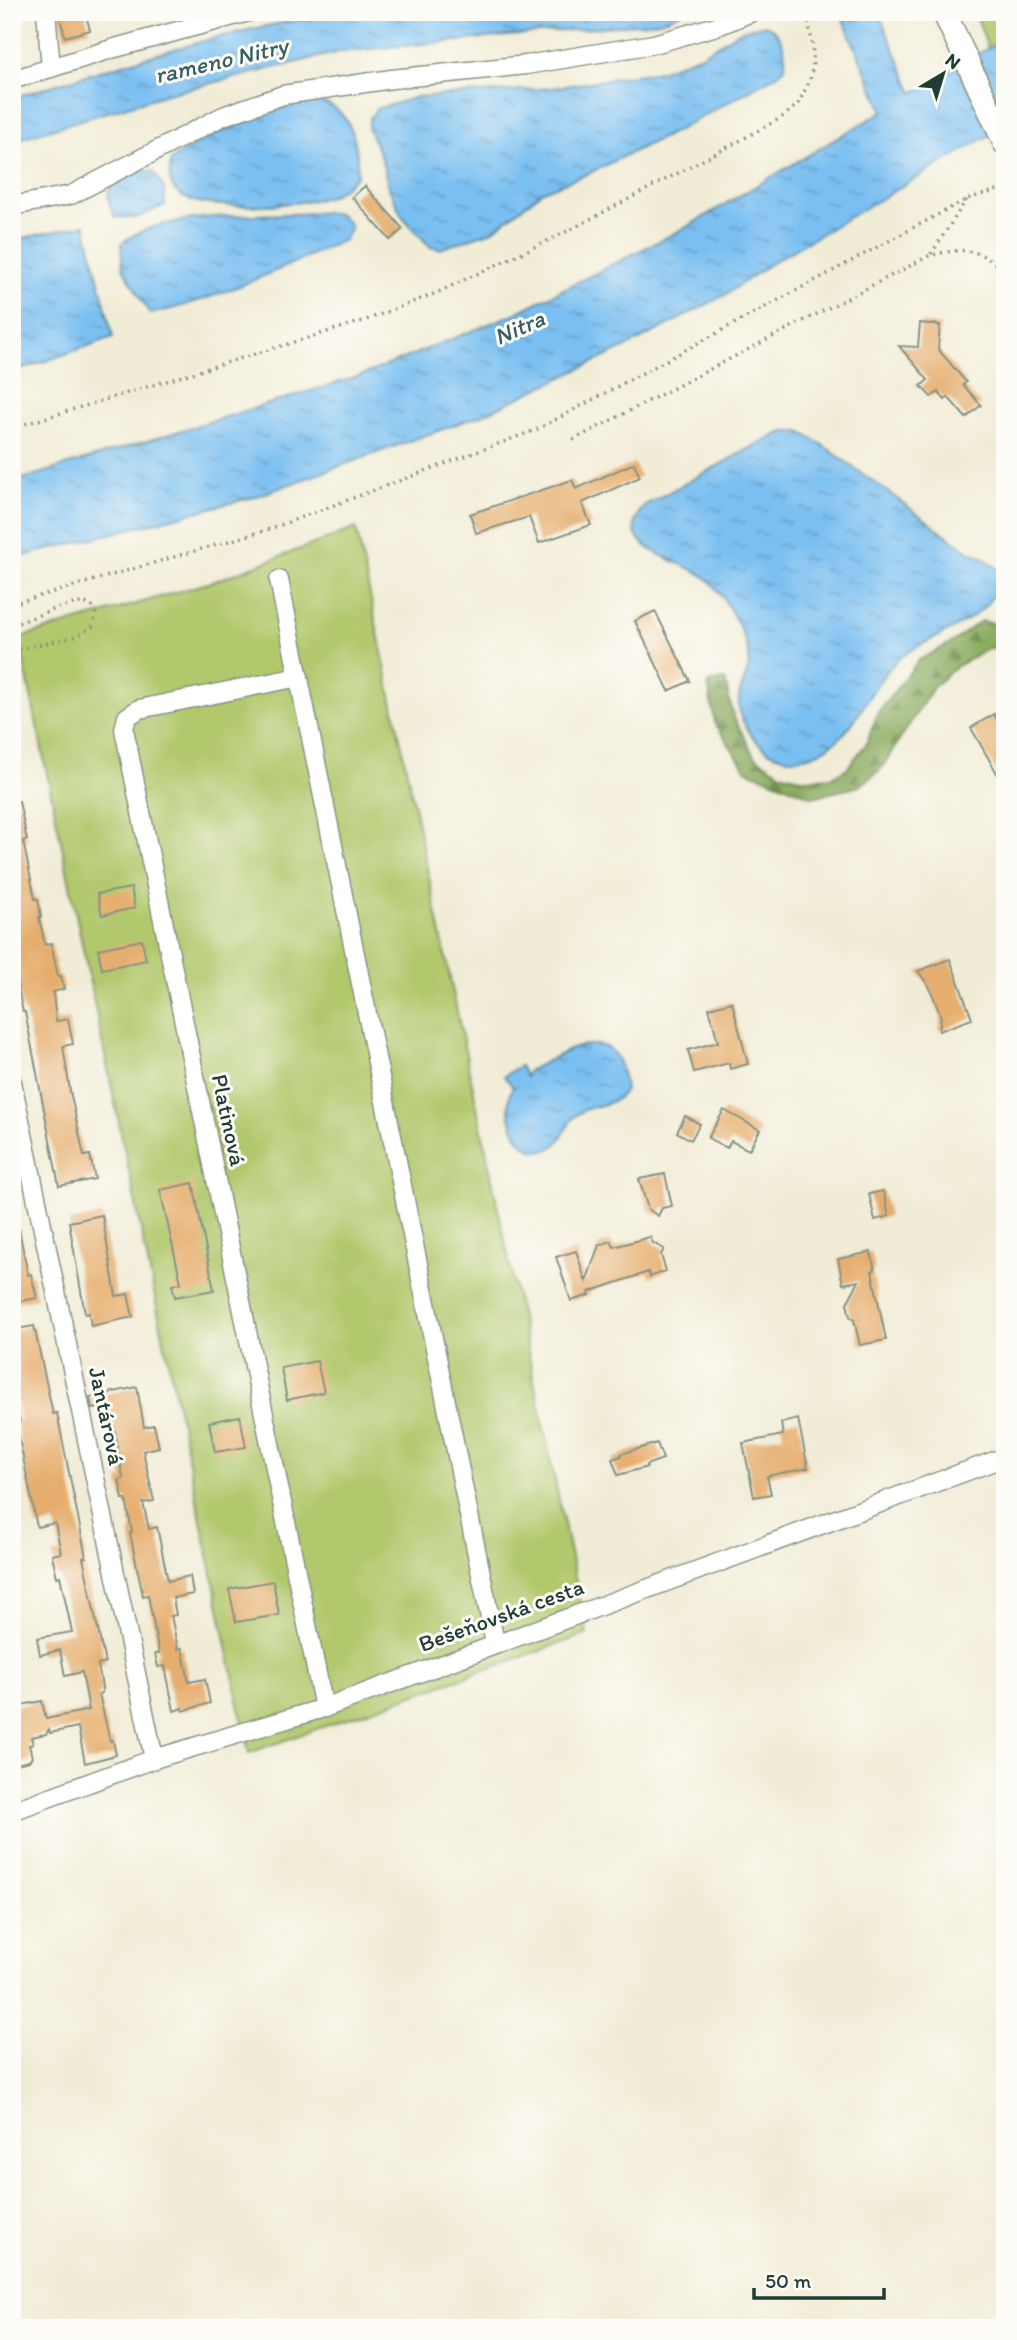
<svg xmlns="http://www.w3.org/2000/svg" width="1017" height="2340" viewBox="0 0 1017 2340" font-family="Itim,sans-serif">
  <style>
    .grass { fill: #b1c86c; stroke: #688250; stroke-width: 2 }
    .forest { fill: url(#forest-firs); stroke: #56744a; stroke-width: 2 }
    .water { fill: url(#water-ripples); stroke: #4c7e92; stroke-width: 2 }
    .building { fill: #e6ae6e }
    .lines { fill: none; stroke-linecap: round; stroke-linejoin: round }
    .minor-casing { stroke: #889485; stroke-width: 21 }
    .major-casing { stroke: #889485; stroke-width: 26 }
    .path { stroke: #889485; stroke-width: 3.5; stroke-dasharray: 2 5; stroke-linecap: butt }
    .minor { stroke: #fff; stroke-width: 18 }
    .major { stroke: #fff; stroke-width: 23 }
    .labels { text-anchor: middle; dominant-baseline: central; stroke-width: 6; stroke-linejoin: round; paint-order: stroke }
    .street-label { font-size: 23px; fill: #1f3d34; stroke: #fdfcf7 }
    .water-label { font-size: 24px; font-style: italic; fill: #365e63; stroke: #fdfcf7 }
  </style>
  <defs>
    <pattern id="forest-firs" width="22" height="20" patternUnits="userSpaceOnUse" patternTransform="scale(1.75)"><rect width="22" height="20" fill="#8cac60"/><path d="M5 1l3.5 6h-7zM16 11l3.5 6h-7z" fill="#728d50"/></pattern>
    <pattern id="water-ripples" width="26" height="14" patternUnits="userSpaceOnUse" patternTransform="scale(1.75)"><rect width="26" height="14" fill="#7abff1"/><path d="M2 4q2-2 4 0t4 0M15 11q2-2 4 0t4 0" fill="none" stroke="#639cc4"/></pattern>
  </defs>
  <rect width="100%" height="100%" fill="#fdfcf7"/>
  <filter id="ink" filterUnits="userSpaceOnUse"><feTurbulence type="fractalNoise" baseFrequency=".0143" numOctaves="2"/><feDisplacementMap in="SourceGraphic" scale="14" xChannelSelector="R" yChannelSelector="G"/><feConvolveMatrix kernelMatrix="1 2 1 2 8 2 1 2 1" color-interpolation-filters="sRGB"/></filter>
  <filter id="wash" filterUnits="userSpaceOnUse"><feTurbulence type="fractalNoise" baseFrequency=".00686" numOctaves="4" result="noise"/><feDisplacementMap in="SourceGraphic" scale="28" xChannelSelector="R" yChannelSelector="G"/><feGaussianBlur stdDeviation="1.57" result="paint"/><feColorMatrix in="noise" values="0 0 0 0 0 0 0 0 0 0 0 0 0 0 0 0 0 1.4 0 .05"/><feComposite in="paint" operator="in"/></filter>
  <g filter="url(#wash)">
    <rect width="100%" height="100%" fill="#f1ecd6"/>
    <g class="grass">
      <path d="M975,12h30v26l-17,10z"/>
      <path d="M356,528l231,1106 -338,119 -230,-1115 196,-57z"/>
    </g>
    <path class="forest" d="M981,621l16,3 8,-3v27h-16l-32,18 -23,20 -53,83 -21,17 -47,11 -67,-27 -31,-47 -7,-40 17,-3 8,36 21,40 29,18 23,5 26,-2 15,-9 19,-24 12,-32 41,-52 32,-17z"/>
    <g class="water">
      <path d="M355,12h327c-18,12 -47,12 -68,14l-275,26 -172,42 -155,47v-43c109,-33 230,-75 343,-86z"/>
      <path d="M840,12h38l35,81 92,-55v88l-232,136 -48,33 -101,53 -142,67 -228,82 -242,62v-77l348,-106 154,-62 169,-85 200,-118z"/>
      <path d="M764,25c18,4 22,26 21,43l-8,7 -101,56 -89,43 -44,17 -51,40 -52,18 -10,-2 -28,-31 -13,-28 -8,-31 -13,-29 2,-10 6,-9 41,-12 135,-9 108,-17 41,-16 41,-25z"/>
      <path d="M317,101c35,7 42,43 40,74 -9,9 -17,18 -30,22 -27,9 -127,15 -148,-3 -12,-9 -10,-22 -8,-34 16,-12 31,-19 48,-27 35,-16 59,-28 98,-32z"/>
      <path d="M146,171l8,1 10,16 1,17 -29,13 -21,-1c-17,-31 1,-43 31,-46z"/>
      <path d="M326,212l12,2 12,10v6l-6,10c-63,28 -126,60 -194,74l-27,-46 -2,-24c39,-36 151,-26 205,-32z"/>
      <path d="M85,225l28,112 -101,36v-133z"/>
      <path d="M792,431l9,1 22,13 147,107 9,3 21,15c-1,47 -58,61 -90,81 -45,27 -46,87 -101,105 -15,4 -33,2 -45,-8 -15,-12 -27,-31 -25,-51 1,-11 10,-22 10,-35 1,-22 -26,-70 -43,-84 -20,-18 -100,-29 -61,-73l113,-61 23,-11z"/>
      <path d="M585,1045c7,0 17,-1 23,3 12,7 16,30 17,42 -12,20 -36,12 -51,27 -11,12 -12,32 -33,34 -26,2 -40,-47 -28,-64l-9,-11 16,-10 6,11 2,-6 41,-21z"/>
    </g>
    <g id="blocks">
      <g class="building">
        <path d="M62,12h23l5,18 -25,7 -6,-23z"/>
        <path d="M365,186l38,43 -13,11 -38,-43z"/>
        <path d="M920,323l20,2 -2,24 28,33 -3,3 18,20 -15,13 -18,-21 -3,3 -7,-8 -7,5 -10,-11 7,-6 -29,-34 19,1z"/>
        <path d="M634,463l6,14 -58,26 9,22 -52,18 -10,-26 -53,16 -6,-19 102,-34 4,9z"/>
        <path d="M655,611l35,70 -21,10 -34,-70z"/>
        <path d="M994,714l11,19v54l-34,-59z"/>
        <path d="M12,801h7l8,39 -4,1 12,58h3l3,18h-2l6,28 6,-2 7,33h3l3,13 -11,3 3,29 12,-2 5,25 -10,2 7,45 14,65 6,-1 5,24 -36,7 -34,-174h-2l-11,-52z"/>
        <path d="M131,888l4,20 -33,7 -5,-21z"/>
        <path d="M142,940l4,20 -44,9 -4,-20z"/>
        <path d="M950,959l22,60 -33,12 2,-14 -11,-29 -12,-17z"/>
        <path d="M732,1002l16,62 -18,5 -1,-6 -35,9 -6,-22 30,-8 -9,-34z"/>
        <path d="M724,1110l36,20 -11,20 -18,-9 -4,7 -19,-10z"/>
        <path d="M685,1116l15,8 -9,16 -14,-8z"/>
        <path d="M665,1174l7,32 -10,2 -4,8 -10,-7 -9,-30z"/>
        <path d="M193,1183l21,107 -39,7 -3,-12 9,-2 -21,-93z"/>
        <path d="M883,1191l6,25 -14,4 -6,-26z"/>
        <path d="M102,1215l14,81 12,-2 5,23 -42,9 -2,-13 -4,1 -16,-92z"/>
        <path d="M19,1229l9,46 3,-1 6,24 -25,5v-73z"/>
        <path d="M650,1237l3,6 11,6 -3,6 5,16 -16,6 -2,-5 -59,20 1,3 -19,6 -15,-44 20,-6 10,31 13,-37 12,-4 3,6z"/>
        <path d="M871,1252l4,18 -3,1 14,69 -26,5 -6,-25 -4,-3 -3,-14 12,-22 -16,3 -5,-25z"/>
        <path d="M34,1326l19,88 4,-1 29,144 -3,1 22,105 -7,2 4,22v6l-3,1 11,47 3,-1 3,15 -31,8 -7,-36 -28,6 -1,-4 -3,5 -15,3 2,7 -4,1 3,12 -3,4 -17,4v-58l30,-6 4,18 43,-9 -7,-38 -17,4 -5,-26 -20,5 -3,-17 35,-6 -12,-56 -3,1 -5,-22 9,-2 -6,-30 -18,4 -21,-105 4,-1 -8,-38v-53z"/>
        <path d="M317,1361l7,31 -37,8 -6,-32z"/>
        <path d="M137,1387l7,40 10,-2 5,22 -16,4 11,50 -11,2 6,26 8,-2 11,54 22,-5 3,18 -20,4 3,17 -5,1 7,33 4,-1 7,34 16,-3 5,24 -27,8v-3l-9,3 -9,-45 -7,1 -3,-13 4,-1 -11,-58 -5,1 -13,-63 2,-1 -6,-33h-3l-4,-19 4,-1 -12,-73 -19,3 -2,-12z"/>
        <path d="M240,1416l6,31 -31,5 -6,-30z"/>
        <path d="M798,1419l10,49 -41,8 4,18 -17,3 -11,-54 40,-8 -2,-12z"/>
        <path d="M657,1443l6,16 -17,6 1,2 -29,8 -6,-16 9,-3v-2z"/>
        <path d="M273,1581l6,34 -43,7 -7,-33z"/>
      </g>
    </g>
  </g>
  <g filter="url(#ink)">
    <use href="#blocks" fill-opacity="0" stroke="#889485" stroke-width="2"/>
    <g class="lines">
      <defs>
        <g id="minor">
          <path d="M46,12l5,56"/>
          <path d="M12,80l103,-32 133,-36"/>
          <path d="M12,206l59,-11 152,-79 60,-21 109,-16 134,-14 128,-21 66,-19 32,-13"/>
          <path d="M279,580l216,1063"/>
          <path d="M299,677l-160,32 -12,8 -3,12 200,979"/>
          <path d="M12,1082l142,677"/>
          <path d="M12,1811l142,-52 170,-51 681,-251"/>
        </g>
        <path id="major" d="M944,12l61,131"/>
      </defs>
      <use href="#minor" class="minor-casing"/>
      <use href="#major" class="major-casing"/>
      <g class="path">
        <path d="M931,254l36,-55"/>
        <path d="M12,428l351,-107 71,-27 130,-61 179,-94 41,-23 14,-12 12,-24 3,-17 -1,-21 -5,-30"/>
        <path d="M573,440l356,-184c32,-9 52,-9 76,17"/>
        <path d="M12,604l255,-74 271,-101 429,-230 38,-11"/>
        <path d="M12,625c16,-5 58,-24 72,-22 7,1 10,5 12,11l-3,12 -16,10 -65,15"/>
      </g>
      <use href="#minor" class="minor"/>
      <use href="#major" class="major"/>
    </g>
  </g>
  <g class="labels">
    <g class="street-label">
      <text transform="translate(229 1120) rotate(78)">Platinová</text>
      <text transform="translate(107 1416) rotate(78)">Jantárová</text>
      <text transform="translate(501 1615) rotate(-20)">Bešeňovská cesta</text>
    </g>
    <g class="water-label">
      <text transform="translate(221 60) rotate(-13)">rameno Nitry</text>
      <text transform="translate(519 327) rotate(-24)">Nitra</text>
    </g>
  </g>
  <rect width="1017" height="2340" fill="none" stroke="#fdfcf7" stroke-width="42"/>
  <g transform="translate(943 74) rotate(38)" stroke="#fdfcf7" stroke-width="5" paint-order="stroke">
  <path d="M0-5L12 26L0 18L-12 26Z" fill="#1f3d34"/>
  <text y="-10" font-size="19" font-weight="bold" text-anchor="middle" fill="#1f3d34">N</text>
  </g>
  <path d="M754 2288v10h130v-10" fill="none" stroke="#1f3d34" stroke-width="3.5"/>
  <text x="765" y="2288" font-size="21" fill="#1f3d34" stroke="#fdfcf7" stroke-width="5" paint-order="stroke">50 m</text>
</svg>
